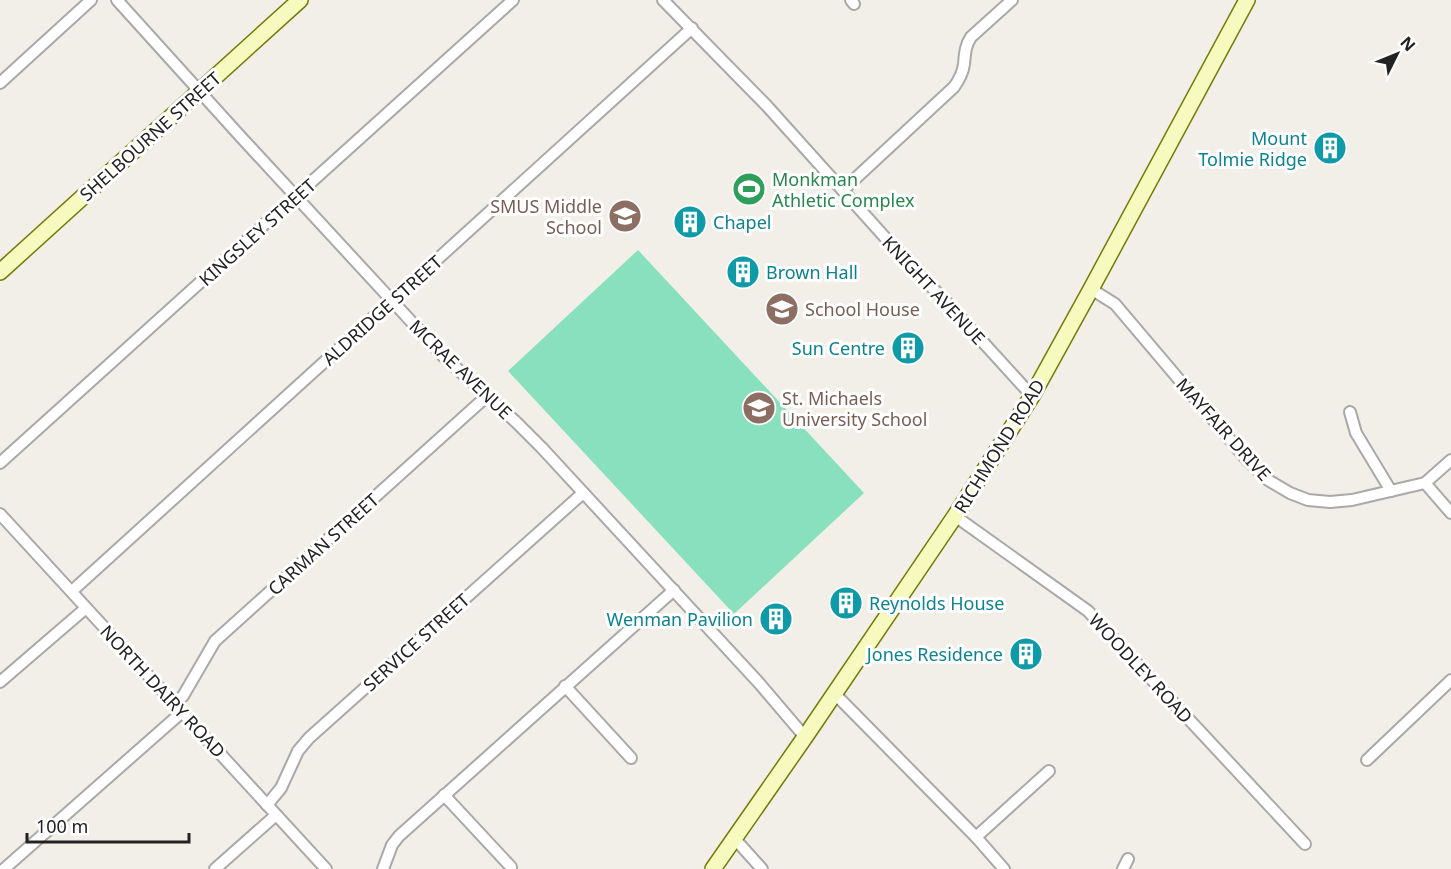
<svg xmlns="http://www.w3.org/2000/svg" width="1451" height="869" viewBox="0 0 1451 869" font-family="'Noto Sans',sans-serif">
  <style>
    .pitch { fill: #88e0be }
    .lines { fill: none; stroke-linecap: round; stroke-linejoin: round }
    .minor-casing { stroke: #a9a9a9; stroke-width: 14 }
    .secondary-casing { stroke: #707d05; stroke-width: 18 }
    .minor { stroke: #fff; stroke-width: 10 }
    .secondary { stroke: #f7fabf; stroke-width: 15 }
    .labels { text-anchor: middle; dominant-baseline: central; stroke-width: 6; stroke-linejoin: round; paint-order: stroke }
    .street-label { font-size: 18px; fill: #222; stroke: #fff }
    .culture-label { font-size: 18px; fill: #0d838f; stroke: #fff; text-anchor: end }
    .leisure-label { font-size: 18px; fill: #27864d; stroke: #fff; text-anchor: start }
    .education-label { font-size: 18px; fill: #785e54; stroke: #fff; text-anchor: start }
  </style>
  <rect width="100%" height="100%" fill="#f2efe9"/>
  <path class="pitch" d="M638,250l226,243 -130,121 -226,-243z"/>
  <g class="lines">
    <defs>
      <g id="minor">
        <path d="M117,0l123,136 203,220 73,66 26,26 217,235 46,54"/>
        <path d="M663,0l104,106 141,157 43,44 81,89"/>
        <path d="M851,0l3,4"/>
        <path d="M0,83l91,-83"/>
        <path d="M843,190l111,-103c5,-7 9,-14 10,-23 1,-10 1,-18 7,-27l41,-37"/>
        <path d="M1091,289l24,15 133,157 20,19 22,13 18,7 22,2 22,-2 73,-17 26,-23"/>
        <path d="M1350,412l6,21 35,58"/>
        <path d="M0,463l513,-463"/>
        <path d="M1425,483l26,30"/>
        <path d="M0,514l326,355"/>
        <path d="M955,516l133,95 217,233"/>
        <path d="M72,591l620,-563"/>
        <path d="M0,682l86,-74"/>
        <path d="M565,686l66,72"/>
        <path d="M835,694l141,143 28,32"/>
        <path d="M173,704l10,-8 32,-55 272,-245"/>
        <path d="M1367,760l84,-80"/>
        <path d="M444,795l67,72"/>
        <path d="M267,805l14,-17 17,-37 11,-13 274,-245"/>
        <path d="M976,837l73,-66"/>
        <path d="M735,839l27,30"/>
        <path d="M4,869l177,-156"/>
        <path d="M215,869l61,-54"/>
        <path d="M383,869l9,-24 7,-9 275,-246"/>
        <path d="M1123,869l5,-10"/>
      </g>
      <g id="secondary">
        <path d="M0,272l300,-272"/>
        <path d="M713,869l92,-132 150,-221 77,-120 59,-107 156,-289"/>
      </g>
    </defs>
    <use href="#minor" class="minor-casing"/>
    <use href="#secondary" class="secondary-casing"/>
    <use href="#minor" class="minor"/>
    <use href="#secondary" class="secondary"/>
  </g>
  <defs>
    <symbol id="building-disc" viewBox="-11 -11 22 22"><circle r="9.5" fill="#0f9aa8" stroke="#fff"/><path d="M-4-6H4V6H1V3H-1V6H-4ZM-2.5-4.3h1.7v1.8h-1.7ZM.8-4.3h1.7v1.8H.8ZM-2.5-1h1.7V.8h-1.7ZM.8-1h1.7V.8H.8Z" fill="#fff"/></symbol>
    <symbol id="stadium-disc" viewBox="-11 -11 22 22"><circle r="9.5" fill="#2e9e5b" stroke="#fff"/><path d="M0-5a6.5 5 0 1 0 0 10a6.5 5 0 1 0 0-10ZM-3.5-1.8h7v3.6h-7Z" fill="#fff"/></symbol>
    <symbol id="school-disc" viewBox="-11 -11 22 22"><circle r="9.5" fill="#8d6e63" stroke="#fff"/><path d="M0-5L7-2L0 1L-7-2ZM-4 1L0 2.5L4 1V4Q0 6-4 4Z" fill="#fff"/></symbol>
  </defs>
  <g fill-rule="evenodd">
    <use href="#building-disc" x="1311" y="129" width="38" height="38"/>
    <use href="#stadium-disc" x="730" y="170" width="38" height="38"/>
    <use href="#school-disc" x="606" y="197" width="38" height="38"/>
    <use href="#building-disc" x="671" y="203" width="38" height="38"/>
    <use href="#building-disc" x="724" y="253" width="38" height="38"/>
    <use href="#school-disc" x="763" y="290" width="38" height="38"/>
    <use href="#building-disc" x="889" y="329" width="38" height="38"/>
    <use href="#school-disc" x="740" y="389" width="38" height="38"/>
    <use href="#building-disc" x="827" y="584" width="38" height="38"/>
    <use href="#building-disc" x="757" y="600" width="38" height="38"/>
    <use href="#building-disc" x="1007" y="635" width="38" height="38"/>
  </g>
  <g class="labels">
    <g class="street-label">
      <text transform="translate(150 136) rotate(-42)">SHELBOURNE STREET</text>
      <text transform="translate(257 232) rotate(-42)">KINGSLEY STREET</text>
      <text transform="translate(934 290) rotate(47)">KNIGHT AVENUE</text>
      <text transform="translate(382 310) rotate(-42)">ALDRIDGE STREET</text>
      <text transform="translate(461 369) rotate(44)">MCRAE AVENUE</text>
      <text transform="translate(1224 429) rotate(48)">MAYFAIR DRIVE</text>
      <text transform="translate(999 446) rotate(-58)">RICHMOND ROAD</text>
      <text transform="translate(323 544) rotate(-42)">CARMAN STREET</text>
      <text transform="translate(416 642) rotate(-42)">SERVICE STREET</text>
      <text transform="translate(1141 668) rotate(47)">WOODLEY ROAD</text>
      <text transform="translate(163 691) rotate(47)">NORTH DAIRY ROAD</text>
    </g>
    <g class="culture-label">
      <text x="1307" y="138">Mount<tspan x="1307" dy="21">Tolmie Ridge</tspan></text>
      <text x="713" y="222" text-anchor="start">Chapel</text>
      <text x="766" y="272" text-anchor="start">Brown Hall</text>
      <text x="885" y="348">Sun Centre</text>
      <text x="869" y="603" text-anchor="start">Reynolds House</text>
      <text x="753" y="619">Wenman Pavilion</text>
      <text x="1003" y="654">Jones Residence</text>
    </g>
    <g class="leisure-label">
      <text x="772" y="179">Monkman<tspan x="772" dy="21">Athletic Complex</tspan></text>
    </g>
    <g class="education-label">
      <text x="602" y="206" text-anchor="end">SMUS Middle<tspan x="602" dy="21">School</tspan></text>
      <text x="805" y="309">School House</text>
      <text x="782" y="398">St. Michaels<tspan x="782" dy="21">University School</tspan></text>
    </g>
  </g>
  <g transform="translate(1397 54) rotate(47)" stroke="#ffffff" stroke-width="4.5" paint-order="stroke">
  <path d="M0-4.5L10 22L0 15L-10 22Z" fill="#222222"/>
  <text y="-9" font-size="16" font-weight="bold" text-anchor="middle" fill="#222222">N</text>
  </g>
  <path d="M27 833v9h162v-9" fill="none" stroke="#222222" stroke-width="3"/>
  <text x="36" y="833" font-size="18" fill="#222222" stroke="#ffffff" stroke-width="4.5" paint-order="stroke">100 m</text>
</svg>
